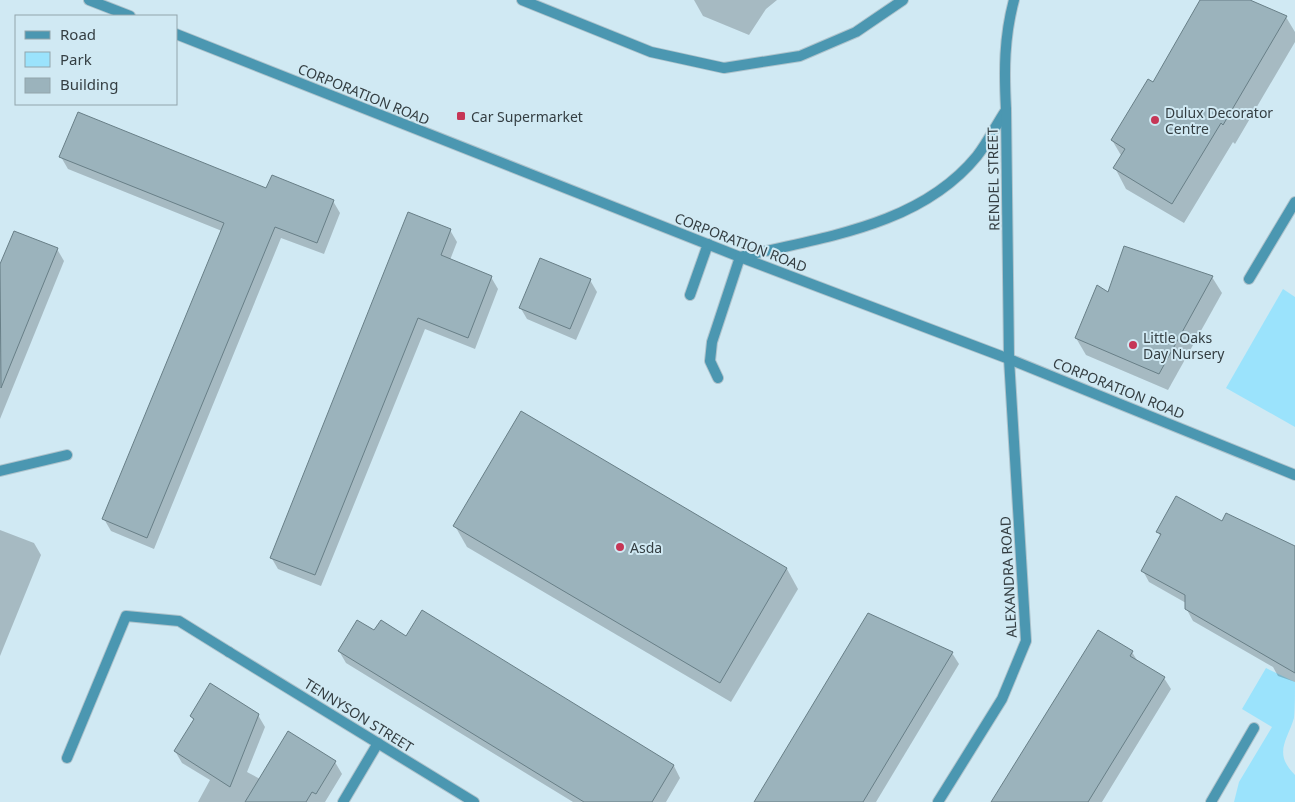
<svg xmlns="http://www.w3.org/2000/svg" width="1295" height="802" viewBox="0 0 1295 802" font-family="'Noto Sans',sans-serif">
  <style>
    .green { fill: #9be3fc }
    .shadow { fill: #0003 }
    .building { fill: #9bb3bc; stroke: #687f87 }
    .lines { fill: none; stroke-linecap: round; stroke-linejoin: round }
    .lane-casing { stroke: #aec3cc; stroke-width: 12 }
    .street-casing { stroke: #aec3cc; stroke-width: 12 }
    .lane { stroke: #4b97b1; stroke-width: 10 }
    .street { stroke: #4b97b1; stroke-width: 10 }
    .poi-dot { fill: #c63656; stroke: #d0e9f3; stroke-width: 2 }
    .labels { text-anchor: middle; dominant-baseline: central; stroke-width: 4; stroke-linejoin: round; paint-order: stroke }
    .street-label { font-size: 14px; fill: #343e42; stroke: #d0e9f3 }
    .poi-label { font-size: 14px; fill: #343e42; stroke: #d0e9f3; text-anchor: start }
  </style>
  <rect width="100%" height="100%" fill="#d0e9f3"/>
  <g class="green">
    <path d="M1283,289l12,8v130l-69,-39z"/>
    <path d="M1266,668l29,14c0,10 0,25 -1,36 -7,23 -21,35 1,57v27h-61l5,-20 33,-55 -30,-18z"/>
  </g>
  <g class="shadow">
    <path d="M694,0h83l-11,9 -17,26 -46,-19z"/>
    <path d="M1202,0h45l39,17 9,15v10l-60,102 -2,-2 -49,81 -58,-34 -11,-21 7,-11 -10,-17 41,-56z"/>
    <path d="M61,157l272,44 7,12 -16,41 -43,-16 -127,311 -43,-18 -7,-12 118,-288 -154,-62z"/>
    <path d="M450,230l7,12 -7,18 41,17 7,12 -23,60 -50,-20 -104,257 -43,-17 -7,-12z"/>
    <path d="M14,232l43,17 7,12 -64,158v-152z"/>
    <path d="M1212,277l10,16 -54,97 -82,-35 -10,-17 33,-44z"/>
    <path d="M590,280l7,12 -21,48 -49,-21 -7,-12z"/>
    <path d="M521,413l266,156 11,20 -67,113 -264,-155 -12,-21z"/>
    <path d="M1223,523l72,24v135l-17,-6 -5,-9 -80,-46 -7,-13v-5l-37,-21 -6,-11 18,-34 -3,-5z"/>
    <path d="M0,530l34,13 7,12 -41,101z"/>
    <path d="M422,612l252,154 6,12 -14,24h-93l-227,-139 -7,-12 36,-19 31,6z"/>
    <path d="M1132,652l6,10 26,16 7,11 -69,113h-109z"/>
    <path d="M952,653l7,11 -83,138h-120z"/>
    <path d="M258,715l7,12 -18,45 13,7 75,-17 7,12 -17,28h-127l12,-22 -28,-17 -7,-12 19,-30 -3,-5z"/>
  </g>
  <g class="building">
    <path d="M1200,0h50l37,16 -64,109 -2,-2 -49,81 -59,-36 12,-19 -14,-9 37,-61 5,3z"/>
    <path d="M78,112l188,76 6,-13 62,25 -17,43 -42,-16 -128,311 -45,-19 122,-296 -165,-66z"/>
    <path d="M408,212l43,17 -10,26 51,21 -24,62 -50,-20 -103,257 -45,-17z"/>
    <path d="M14,231l44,17 -57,140 -1,-124z"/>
    <path d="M1124,246l89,30 -54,98 -84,-36 22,-53 11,7z"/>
    <path d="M540,258l51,21 -21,50 -51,-21z"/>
    <path d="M521,411l266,157 -67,115 -267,-157z"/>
    <path d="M1176,496l46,25 4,-8 69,33v127l-110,-64v-14l-44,-24 20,-37 -5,-2z"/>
    <path d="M422,610l252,155 -22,37h-68l-246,-151 19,-31 17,10 7,-10 25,16z"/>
    <path d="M868,613l85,39 -90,150h-109z"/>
    <path d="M1098,630l35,21 -3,5 35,21 -58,94 -19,31h-97z"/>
    <path d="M210,683l49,31 -29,73 -56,-36 20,-32 -4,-3z"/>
    <path d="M288,731l48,30 -20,33 -4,-2 -6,10h-61z"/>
  </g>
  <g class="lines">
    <defs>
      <g id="lane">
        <path d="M522,0l129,52 73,16 76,-12 56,-24 47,-32"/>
        <path d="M690,295l18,-51"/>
        <path d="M718,378l-8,-17 2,-19 28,-85"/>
        <path d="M0,471l67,-16"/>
        <path d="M67,758l59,-142 53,5 50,31"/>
      </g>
      <g id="street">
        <path d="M89,0l41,16"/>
        <path d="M176,34l564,223 269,102 286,116"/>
        <path d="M740,257c83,-20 180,-31 237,-101 11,-14 19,-31 29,-46"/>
        <path d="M1249,279l46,-77"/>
        <path d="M229,652l245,150"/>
        <path d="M343,802l35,-59"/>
        <path d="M938,802l64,-103 24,-58 -17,-282 -3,-250c-2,-38 -2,-72 8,-109"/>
        <path d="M1211,802l43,-74"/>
      </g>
    </defs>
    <use href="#lane" class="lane-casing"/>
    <use href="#street" class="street-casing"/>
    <use href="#lane" class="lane"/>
    <use href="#street" class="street"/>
  </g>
  <g class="poi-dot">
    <rect x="456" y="111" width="10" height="10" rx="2.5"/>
    <circle cx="1155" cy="120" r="5"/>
    <circle cx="1133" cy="345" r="5"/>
    <circle cx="620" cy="547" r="5"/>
  </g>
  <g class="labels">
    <g class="street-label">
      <text transform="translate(364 94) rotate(22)">CORPORATION ROAD</text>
      <text transform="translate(993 179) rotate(-91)">RENDEL STREET</text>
      <text transform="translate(741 242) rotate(21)">CORPORATION ROAD</text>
      <text transform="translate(1119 388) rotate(22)">CORPORATION ROAD</text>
      <text transform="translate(1008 577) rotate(-93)">ALEXANDRA ROAD</text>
      <text transform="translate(359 715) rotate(32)">TENNYSON STREET</text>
    </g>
    <g class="poi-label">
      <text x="1165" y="112">Dulux Decorator<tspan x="1165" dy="16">Centre</tspan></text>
      <text x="471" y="116">Car Supermarket</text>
      <text x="1143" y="337">Little Oaks<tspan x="1143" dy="16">Day Nursery</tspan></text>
      <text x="630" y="547">Asda</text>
    </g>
  </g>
  <rect x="15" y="15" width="162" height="90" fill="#d0e9f3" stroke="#92a5ac"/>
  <rect x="25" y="31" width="25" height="8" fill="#4b97b1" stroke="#92a5ac"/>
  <text x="60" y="40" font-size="15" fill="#343e42">Road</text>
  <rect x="25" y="52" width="25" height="15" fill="#9be3fc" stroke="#92a5ac"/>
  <text x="60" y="65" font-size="15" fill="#343e42">Park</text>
  <rect x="25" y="78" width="25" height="15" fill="#9bb3bc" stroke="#92a5ac"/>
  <text x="60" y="90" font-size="15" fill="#343e42">Building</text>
</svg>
